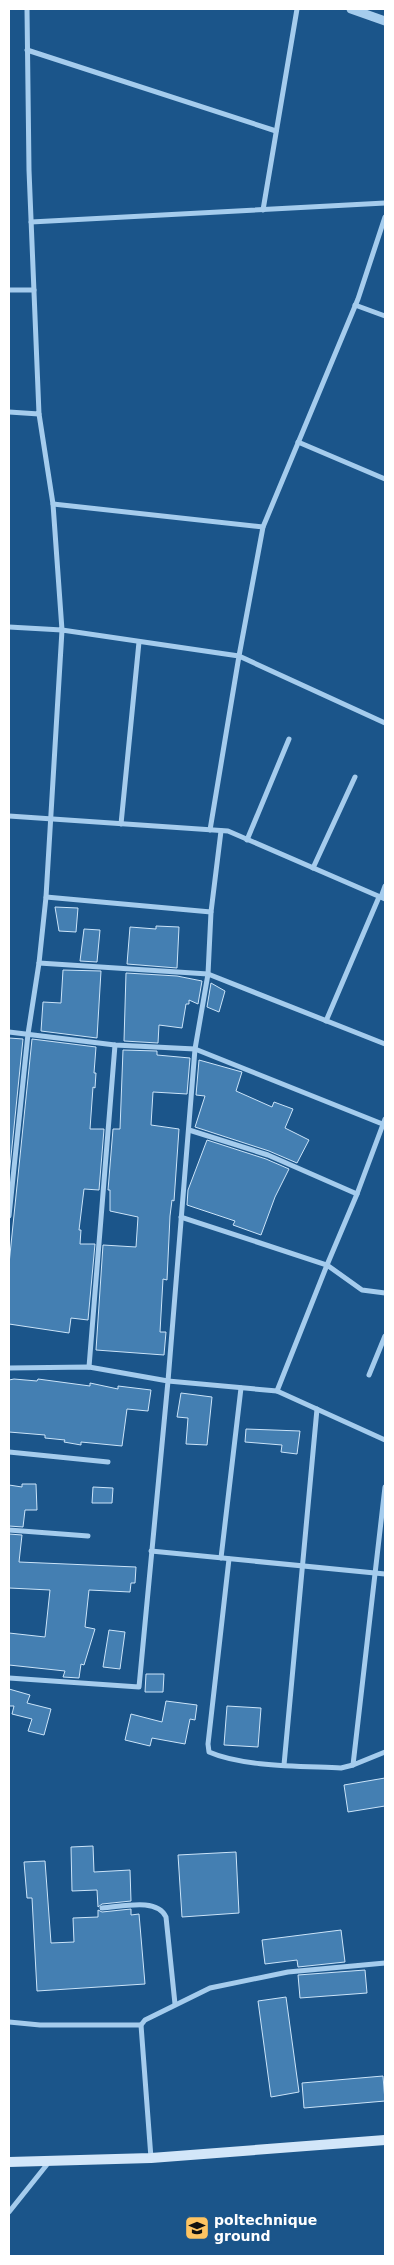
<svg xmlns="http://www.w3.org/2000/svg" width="394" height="2265" viewBox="0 0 394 2265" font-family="'DejaVu Sans',sans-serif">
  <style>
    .building { fill: #447fb2; stroke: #cbe4f9 }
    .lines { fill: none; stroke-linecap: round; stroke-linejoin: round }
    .minor { stroke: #a5cced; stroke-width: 5 }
    .tertiary { stroke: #a5cced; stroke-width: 9 }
    .secondary { stroke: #d2e6f9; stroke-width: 10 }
    .labels { text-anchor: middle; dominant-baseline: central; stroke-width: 5; stroke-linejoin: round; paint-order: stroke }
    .poi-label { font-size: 14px; font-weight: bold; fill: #fff; stroke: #1b558a; text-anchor: start }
  </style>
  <rect width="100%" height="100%" fill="#1b558a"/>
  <g class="building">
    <path d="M55,907l23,1 -2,24 -17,-1z"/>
    <path d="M156,926l23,1 -2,41 -50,-4 3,-37 26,2z"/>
    <path d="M84,929l16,1 -3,32 -17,-1z"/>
    <path d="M63,970l38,1 -4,67 -56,-7 2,-29 18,1z"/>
    <path d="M126,973l51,3 25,5 -4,23 -9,-4v4h-3l-4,24 -23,-3 -1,18 -34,-2z"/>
    <path d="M211,983l14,8 -6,21 -12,-5z"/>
    <path d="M9,1038l14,1 -14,137z"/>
    <path d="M32,1039l64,8 -2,26h2l-1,15 -2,-1 -3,42h14l-5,61 -15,-1 -5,41h2l-1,14h15l-7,76 -17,-2 -2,15 -60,-9v-60z"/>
    <path d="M123,1050l34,1v4l33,3 -3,36 -34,-2 -2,33 28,4 -5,72 -2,-1 -2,16 -3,64 -4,-1 -3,53h6l-2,23 -68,-5 7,-105 33,2 2,-30 -28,-6v-21h-2l5,-61h7z"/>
    <path d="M199,1060l43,12 -6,19 36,16 2,-5 19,7 -8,19 24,12 -12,23 -28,-12 -74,-24 10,-31 -9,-1z"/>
    <path d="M207,1140l59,19 23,10 -14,28 -14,38 -28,-10 2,-4 -48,-16 1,-15z"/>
    <path d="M14,1379l23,2 1,-2 52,7v-3l28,6v-3l33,4 -3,21 -21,-2 -5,37 -41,-4v3l-17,-3 1,-2 -20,-2v-3l-36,-3v-52z"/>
    <path d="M181,1393l31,4 -5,48 -21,-1 2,-26 -11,-1z"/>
    <path d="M246,1429l54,2 -3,23 -16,-2 1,-7 -37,-3z"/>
    <path d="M22,1484h14l1,26h-12l-2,17 -14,-1v-41l13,2z"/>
    <path d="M93,1487l20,1 -1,15h-20z"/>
    <path d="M9,1534l13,1 -3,27 117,5 -1,16h-4l-1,9 -41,-2 -4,37 10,2 -11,36 -3,-1 -2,14 -16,-1 2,-6 -56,-6v-32l36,4 5,-47 -41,-2z"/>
    <path d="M109,1630l16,2 -5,37 -17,-2z"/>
    <path d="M146,1674h18l-1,18h-18z"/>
    <path d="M9,1689l21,6 -3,8 24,6 -7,26 -16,-4 4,-12 -20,-5 2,-8h-5z"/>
    <path d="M166,1701l31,4 -2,15 -5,-1 -5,25 -33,-6 -2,8 -25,-6 6,-26 31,8z"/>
    <path d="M227,1706l34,2 -3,39 -34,-2z"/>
    <path d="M385,1778v28l-37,6 -4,-27z"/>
    <path d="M93,1846l1,26 36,-2 1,31 -29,3 -4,3 -1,-17 -25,1 -1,-44z"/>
    <path d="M236,1852l3,61 -57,4 -4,-62z"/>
    <path d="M45,1861l6,82 23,-1 -1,-24 25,-1v-7l4,2 29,-3v6l8,-1 6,70 -108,7 -5,-93h-5l-3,-36z"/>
    <path d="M341,1930l4,32 -47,5 -1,-7 -32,4 -3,-24z"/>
    <path d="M365,1970l2,23 -67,5 -2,-23z"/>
    <path d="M286,1997l13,95 -28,5 -13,-96z"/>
    <path d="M383,2076l2,25 -81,7 -2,-25z"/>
  </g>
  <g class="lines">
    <g class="minor">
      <path d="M27,50l249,81"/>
      <path d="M263,210l34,-201"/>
      <path d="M385,217l-27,82 -95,228 -24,129 146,67"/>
      <path d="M31,222l354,-19"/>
      <path d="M9,290h25"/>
      <path d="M355,305l30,11"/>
      <path d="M9,412l30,2 -10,-244 -2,-161"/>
      <path d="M298,442l87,37"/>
      <path d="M53,504l210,23"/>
      <path d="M9,627l53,3 -9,-126 -14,-90"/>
      <path d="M9,816l219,15 157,68"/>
      <path d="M121,824l18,-182"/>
      <path d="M247,840l42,-101"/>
      <path d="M313,868l42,-91"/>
      <path d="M46,897l165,15 10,-81"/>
      <path d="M381,897l4,-11"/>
      <path d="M211,912l-3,62 -13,75 -27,332 109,10 108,49"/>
      <path d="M39,963l169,11 177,70"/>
      <path d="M326,1021l53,-124"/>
      <path d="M9,1032l106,13 80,4 190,76"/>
      <path d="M189,1130l79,25 89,39"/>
      <path d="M9,1216l19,-182 11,-71 7,-66 16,-267 177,26 -29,174"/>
      <path d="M181,1217l146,48 30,-71 28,-75"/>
      <path d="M89,1367l26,-322"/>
      <path d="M9,1368l80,-1 79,14 -29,306 -130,-9"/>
      <path d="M369,1375l16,-39"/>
      <path d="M277,1391l50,-126 35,25 23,3"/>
      <path d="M9,1452l99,10"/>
      <path d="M9,1530l79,6"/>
      <path d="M151,1551l234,23"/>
      <path d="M221,1558l20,-170"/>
      <path d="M229,1559l-21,185 1,8c34,15 94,14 132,16l12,-3 32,-13"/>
      <path d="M284,1765l33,-356"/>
      <path d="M353,1765l32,-278"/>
      <path d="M102,1908c19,-1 55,-11 64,9l9,87"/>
      <path d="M9,2022l31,3h101"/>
      <path d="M151,2158l-10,-133 4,-5 65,-32 78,-16 97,-9"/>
      <path d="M9,2212l40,-50"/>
    </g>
    <path class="tertiary" d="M351,9l34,12"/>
    <path class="secondary" d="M9,2162l142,-4 234,-18"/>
  </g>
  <defs>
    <symbol id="university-square" viewBox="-11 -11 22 22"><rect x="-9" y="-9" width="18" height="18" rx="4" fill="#fec462" stroke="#1b558a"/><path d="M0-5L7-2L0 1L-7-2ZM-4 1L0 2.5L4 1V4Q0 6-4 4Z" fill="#111"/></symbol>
  </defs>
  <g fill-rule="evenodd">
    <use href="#university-square" x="183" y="2214" width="28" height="28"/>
  </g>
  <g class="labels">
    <g class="poi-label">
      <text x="214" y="2220">poltechnique<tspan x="214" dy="16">ground</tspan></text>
    </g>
  </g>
  <rect width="394" height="2265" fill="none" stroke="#ffffff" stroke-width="20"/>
</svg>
